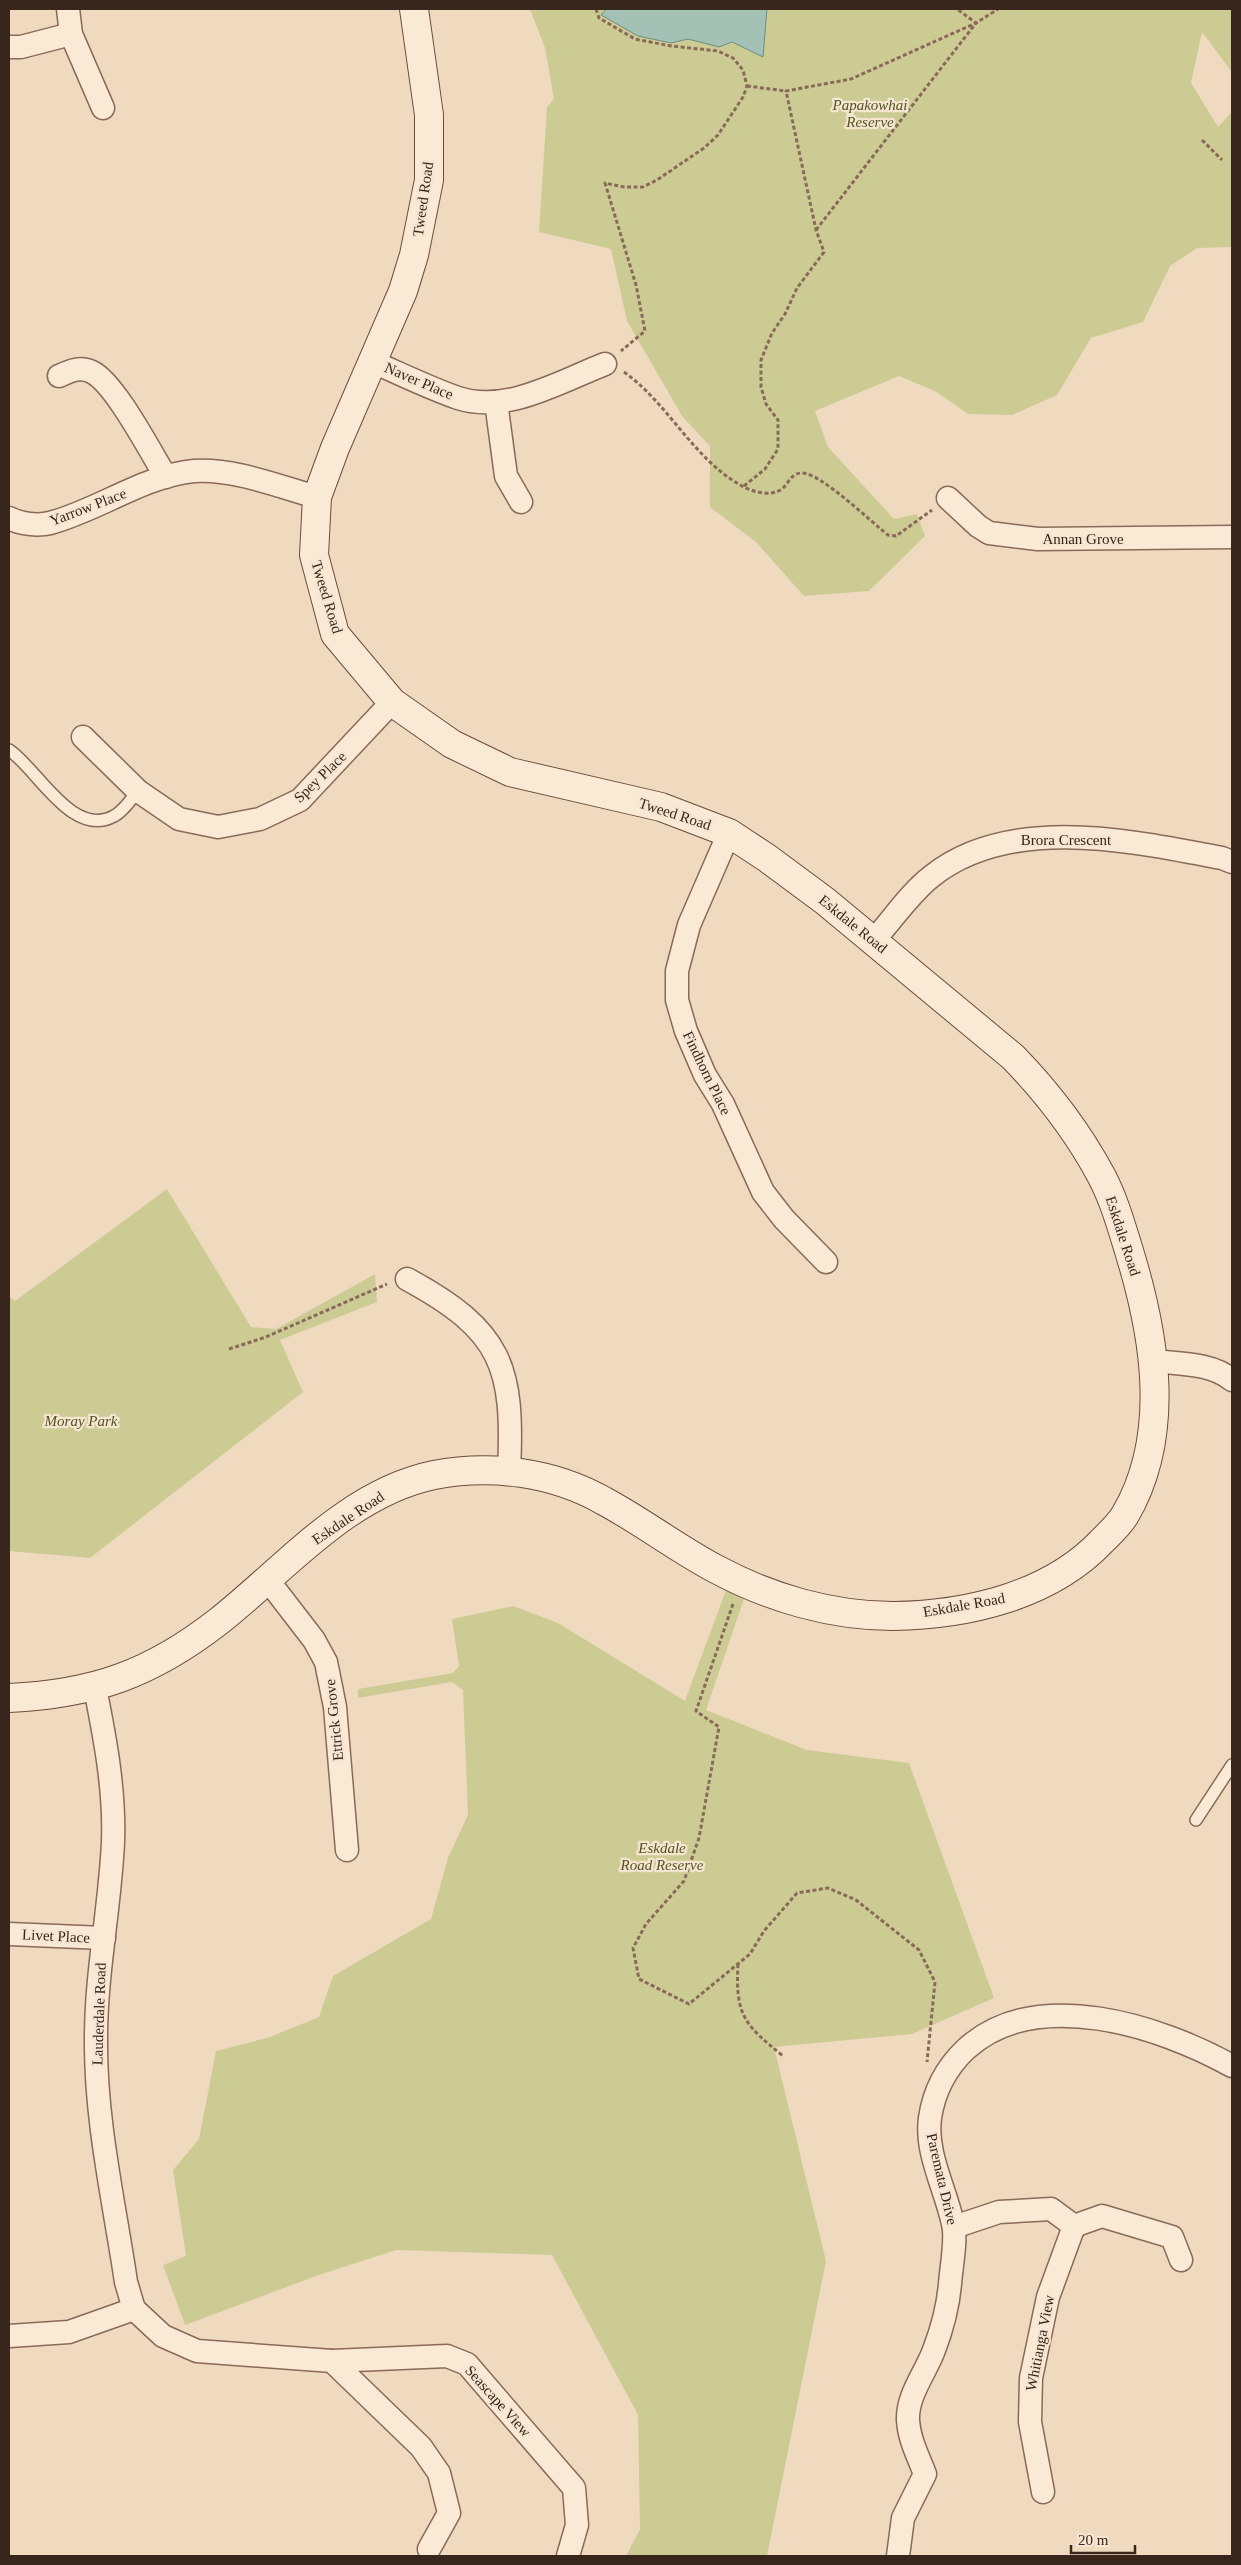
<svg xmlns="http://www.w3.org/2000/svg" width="1241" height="2565" viewBox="0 0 1241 2565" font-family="Georgia,serif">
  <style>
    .green { fill: #cdcb94 }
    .water { fill: #a3c1b4; stroke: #6a8f80 }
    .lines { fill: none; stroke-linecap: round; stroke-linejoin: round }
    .lane-casing { stroke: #896a58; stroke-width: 14 }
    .street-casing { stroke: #896a58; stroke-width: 25 }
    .secondary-casing { stroke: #6b4c3b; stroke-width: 30 }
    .path { stroke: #896a58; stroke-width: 3; stroke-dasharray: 4 2.5; stroke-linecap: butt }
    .lane { stroke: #fae9d4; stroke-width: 11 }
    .street { stroke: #fae9d4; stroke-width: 22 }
    .secondary { stroke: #fae9d4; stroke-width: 28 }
    .labels { text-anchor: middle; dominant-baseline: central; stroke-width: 4.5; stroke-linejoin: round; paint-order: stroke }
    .park-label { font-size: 15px; font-style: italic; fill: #505522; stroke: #f6e5d0 }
    .street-label { font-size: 15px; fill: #38261d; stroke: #f6e5d0 }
  </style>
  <rect width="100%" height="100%" fill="#efdac0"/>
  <g class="green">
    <path d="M530,9h76l-4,6 36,21 33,7 17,-4 31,8 13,-5 31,15 4,-48h465v63l-30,-40 -11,51 27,44 14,-15v135l-35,1 -27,18 -27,56 -52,16 -34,57 -45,20 -44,-1 -33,-23 -36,-15 -84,35 13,36 66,72 23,-5 8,22 -56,55 -65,5 -48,-54 -46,-35v-61l-28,-30 -55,-95 -16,-72 -72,-17 8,-125 7,-8 -9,-51z"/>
    <path d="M167,1189l84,138 25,2 99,-55 2,28 -97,38 23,52 -213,166 -81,-7v-255l6,5z"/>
    <path d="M726,1590l18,9 -38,111 101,40 102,13 85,235 -82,36 -138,13 52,214 -59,295h-141l14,-27 -2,-114 -86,-160 -156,-5 -80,26 -131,49 -22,-60 23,-9 -13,-86 26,-31 17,-88 54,-14 49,-20 14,-41 98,-57 17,-61 20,-43 -5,-125 -11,-8 -94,16v-9l95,-16 6,-7 -7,-47 61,-13 45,17 127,78z"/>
  </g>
  <path class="water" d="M606,9h161l-4,48 -31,-15 -13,5 -31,-8 -17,4 -33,-7 -37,-21z"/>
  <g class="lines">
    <defs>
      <g id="lane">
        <path d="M9,750c28,18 63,89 105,66 10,-5 17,-17 24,-25"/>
        <path d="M1196,1820l36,-55"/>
      </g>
      <g id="street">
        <path d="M68,9l3,25 32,74"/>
        <path d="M9,47h12l50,-13"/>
        <path d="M373,362c28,12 56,26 85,36 49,16 103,-17 147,-34"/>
        <path d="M59,376c11,-5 21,-10 33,-4 23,11 59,81 74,105"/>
        <path d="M496,402l10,74 15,26"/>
        <path d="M948,498l30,28 11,7 49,6 194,-2"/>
        <path d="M9,518c11,6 29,8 41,5 49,-13 93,-47 144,-52 39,-3 86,16 123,26"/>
        <path d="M83,737l55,54 41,28 39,8 42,-8 40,-19 92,-98"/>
        <path d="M729,833l-40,92 -12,46v29l9,31 19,44 18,29 40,88 21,27 42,43"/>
        <path d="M874,940c18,-20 37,-48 58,-64 78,-62 200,-35 290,-18l10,4"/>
        <path d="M407,1279c96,52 107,88 102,192"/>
        <path d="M1154,1361c26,3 58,2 78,19"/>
        <path d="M267,1579l47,61 12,22 9,45 12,143"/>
        <path d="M95,1688c10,50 20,102 18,154 -3,66 -17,130 -17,196 -1,82 18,163 30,244l8,27"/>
        <path d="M9,1934l95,4"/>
        <path d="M954,2227l45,-15 52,-3 23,17 28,-10 70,21 9,23"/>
        <path d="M134,2309l29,27 34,15 135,10 89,86 18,26 10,40 -20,36"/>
        <path d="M9,2336l60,-4 65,-23"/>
        <path d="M332,2361l115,-5 20,8 107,124 3,37 -9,31"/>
        <path d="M1043,2492l-13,-70 1,-44 17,-81 26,-71"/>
        <path d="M898,2556l5,-38 22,-44c-7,-18 -16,-35 -17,-54 -1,-25 18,-48 26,-70 8,-21 14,-43 16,-66 1,-16 7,-45 3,-60 -7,-34 -28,-71 -23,-106 4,-27 17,-51 36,-69 70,-64 194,-23 266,17"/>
      </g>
      <path id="secondary" d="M9,1698c85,-4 142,-24 210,-77 66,-52 128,-128 215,-146 57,-11 119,-3 170,26 39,21 74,48 112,68 54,29 116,47 177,47 74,-1 157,-20 209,-75 8,-8 17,-16 23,-26 47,-80 30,-180 4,-264 -8,-26 -15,-51 -27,-74 -23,-43 -55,-85 -89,-120l-188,-156 -58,-43 -38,-25 -68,-26 -151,-35 -58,-28 -60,-42 -57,-68 -21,-79 3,-58 18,-49 68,-157 11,-36 15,-75v-65l-15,-106"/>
    </defs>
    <use href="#lane" class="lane-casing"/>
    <use href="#street" class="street-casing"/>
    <use href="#secondary" class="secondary-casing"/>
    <g class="path">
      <path d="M596,9l3,9 36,21 36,7 47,5 15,7 10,12 4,16 -4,11 -25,38 -14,13 -47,32 -14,7h-19l-19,-4 31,102 9,46 -24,20"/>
      <path d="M747,86l39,5"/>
      <path d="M1202,140l20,20"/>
      <path d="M816,230l160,-207 -19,-14"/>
      <path d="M624,372c45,32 69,87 118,114 11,6 29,11 40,3 7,-6 9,-16 20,-16 19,0 69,49 86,62l8,1 36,-26"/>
      <path d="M744,486l21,-17 13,-20v-29l-12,-16 -5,-17v-27l11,-27 13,-19 12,-26 27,-36 -8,-22 -30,-139 65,-12 125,-56 22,-14"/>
      <path d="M229,1349l37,-12 121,-53"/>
      <path d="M733,1604l-37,107 23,16 -20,111 -15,43 -38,43 -13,24 6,31 50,25 61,-50 14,-23 33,-38 31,-5 28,12 63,50 16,32 -8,80"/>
      <path d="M738,1964c-3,52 7,61 45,92"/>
    </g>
    <use href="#lane" class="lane"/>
    <use href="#street" class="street"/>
    <use href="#secondary" class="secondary"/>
  </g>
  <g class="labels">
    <g class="park-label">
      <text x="870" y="105">Papakowhai<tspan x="870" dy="17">Reserve</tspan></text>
      <text x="81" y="1421">Moray Park</text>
      <text x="662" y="1848">Eskdale<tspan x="662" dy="17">Road Reserve</tspan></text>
    </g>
    <g class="street-label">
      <text transform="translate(423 199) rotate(-82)">Tweed Road</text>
      <text transform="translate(419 381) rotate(23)">Naver Place</text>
      <text transform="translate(88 507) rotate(-21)">Yarrow Place</text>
      <text x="1083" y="539">Annan Grove</text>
      <text transform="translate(327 597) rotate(73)">Tweed Road</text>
      <text transform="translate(320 777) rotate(-44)">Spey Place</text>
      <text transform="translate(675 814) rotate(18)">Tweed Road</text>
      <text x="1066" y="840">Brora Crescent</text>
      <text transform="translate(853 924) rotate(39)">Eskdale Road</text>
      <text transform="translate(707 1073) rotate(64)">Findhorn Place</text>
      <text transform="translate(1123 1236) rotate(72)">Eskdale Road</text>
      <text transform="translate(348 1518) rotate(-34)">Eskdale Road</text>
      <text transform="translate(964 1605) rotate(-10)">Eskdale Road</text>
      <text transform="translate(334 1720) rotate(-96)">Ettrick Grove</text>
      <text transform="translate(56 1936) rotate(3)">Livet Place</text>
      <text transform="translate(99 2014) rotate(-88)">Lauderdale Road</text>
      <text transform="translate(942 2179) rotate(77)">Paremata Drive</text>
      <text transform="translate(1040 2343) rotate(-79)">Whitianga View</text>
      <text transform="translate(498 2401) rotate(48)">Seascape View</text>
    </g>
  </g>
  <rect width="1241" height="2565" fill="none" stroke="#38261d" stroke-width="20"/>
  <path d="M1071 2545v8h64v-8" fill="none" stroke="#38261d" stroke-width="2.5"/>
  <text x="1078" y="2545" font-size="15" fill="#38261d" stroke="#f6e5d0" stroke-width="4" paint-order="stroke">20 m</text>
</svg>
